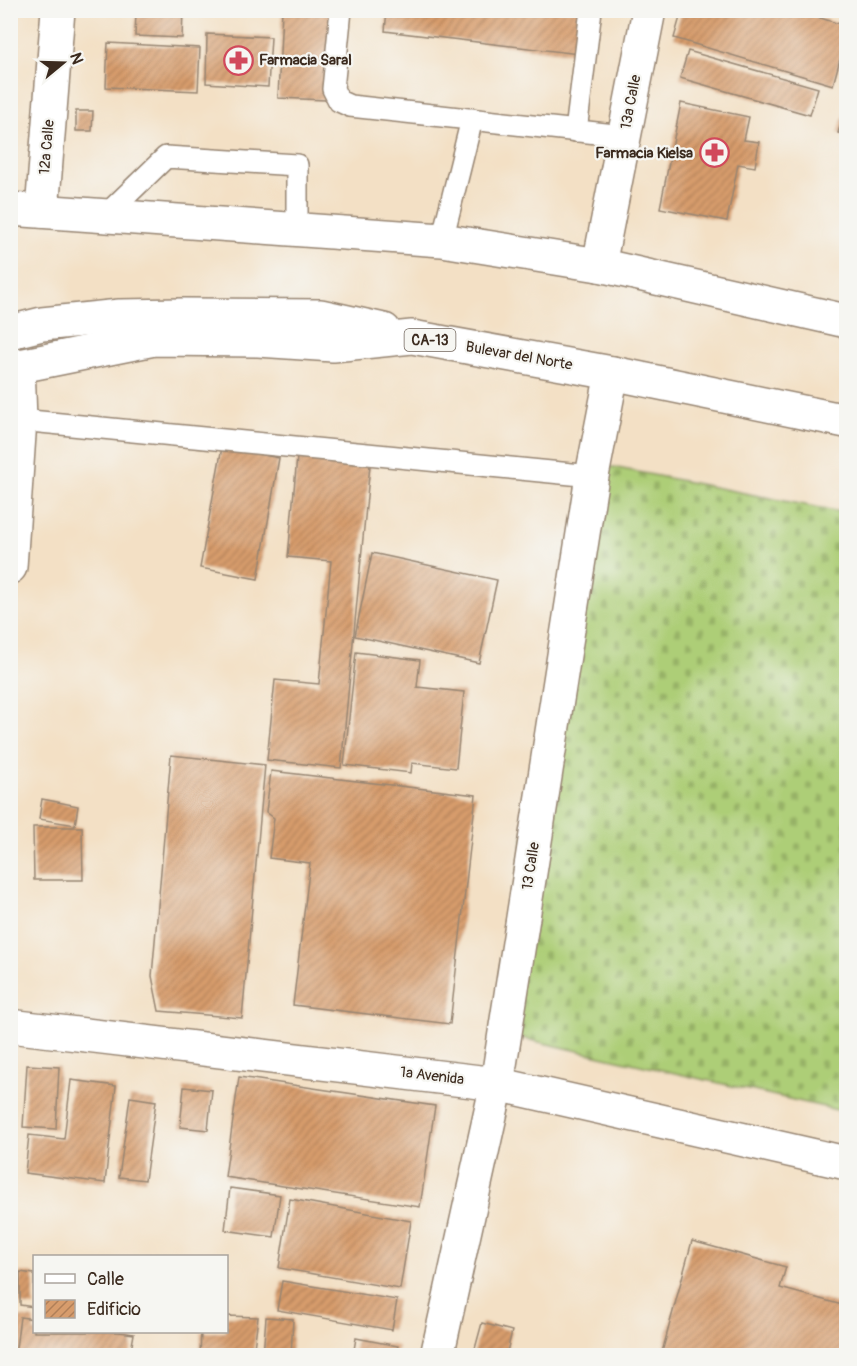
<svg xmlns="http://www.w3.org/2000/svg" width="857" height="1366" viewBox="0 0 857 1366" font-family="Pangolin,sans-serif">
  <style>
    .cemetery { fill: url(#cemetery-stones); stroke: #747c4a; stroke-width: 1.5 }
    .building { fill: url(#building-hatch) }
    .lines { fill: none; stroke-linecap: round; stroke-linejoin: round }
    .lane-casing { stroke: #978572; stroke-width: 24 }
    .street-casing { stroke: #978572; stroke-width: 36 }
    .highway-casing { stroke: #978572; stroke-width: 36 }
    .lane { stroke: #fff; stroke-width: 21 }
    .street { stroke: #fff; stroke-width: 33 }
    .highway { stroke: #fff; stroke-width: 33 }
    .labels { text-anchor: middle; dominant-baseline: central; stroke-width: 4.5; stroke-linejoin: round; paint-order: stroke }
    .shield { fill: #f6f6f2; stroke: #73675e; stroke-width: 1.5 }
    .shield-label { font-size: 14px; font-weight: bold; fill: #3b2a1e }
    .poi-label { font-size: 15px; font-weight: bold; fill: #3b2a1e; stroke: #f6f6f2; text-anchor: start }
    .street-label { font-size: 15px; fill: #3b2a1e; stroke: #f6f6f2 }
  </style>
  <defs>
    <pattern id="cemetery-stones" width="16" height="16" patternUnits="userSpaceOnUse" patternTransform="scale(1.5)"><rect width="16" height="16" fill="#adce77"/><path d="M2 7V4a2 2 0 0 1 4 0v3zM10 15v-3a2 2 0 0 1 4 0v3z" fill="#96b166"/></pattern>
    <pattern id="building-hatch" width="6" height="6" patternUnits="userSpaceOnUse" patternTransform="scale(1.5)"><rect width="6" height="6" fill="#d79c6c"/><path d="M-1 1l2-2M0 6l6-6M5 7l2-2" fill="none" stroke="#b07f58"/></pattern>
  </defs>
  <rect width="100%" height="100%" fill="#f6f6f2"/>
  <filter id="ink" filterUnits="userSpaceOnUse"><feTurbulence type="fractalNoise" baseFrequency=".0167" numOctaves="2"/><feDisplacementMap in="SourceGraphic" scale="12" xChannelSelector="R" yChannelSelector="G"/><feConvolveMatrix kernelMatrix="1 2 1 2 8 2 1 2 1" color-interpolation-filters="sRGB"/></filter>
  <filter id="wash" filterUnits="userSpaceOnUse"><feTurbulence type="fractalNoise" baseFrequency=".008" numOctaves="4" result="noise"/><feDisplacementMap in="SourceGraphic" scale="24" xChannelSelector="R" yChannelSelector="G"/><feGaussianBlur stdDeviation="1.35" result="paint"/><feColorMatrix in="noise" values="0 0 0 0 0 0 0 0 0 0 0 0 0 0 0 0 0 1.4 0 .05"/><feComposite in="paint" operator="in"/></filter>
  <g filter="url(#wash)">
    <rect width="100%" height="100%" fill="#f3e0c5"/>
    <path class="cemetery" d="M587,462l259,51v599l-355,-81z"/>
    <g id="blocks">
      <g class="building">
        <path d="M117,10h66l-1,28 -47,-2 1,-23 -19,-1z"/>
        <path d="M282,10l49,2 -5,88 -48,-2z"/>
        <path d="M387,10h197l-5,44 -194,-23z"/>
        <path d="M682,10h113l51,16v11l-13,48 -159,-47z"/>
        <path d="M207,34l64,3 -3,50 -62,-4z"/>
        <path d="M108,43l92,5 -2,43 -92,-4z"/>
        <path d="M688,51l130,37 -8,27 -130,-37z"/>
        <path d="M681,103l68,14 -5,23 15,2 -4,25 -17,-3 -11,57 -67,-13z"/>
        <path d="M846,108v27l-8,-2z"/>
        <path d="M76,111h17l-1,20h-16z"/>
        <path d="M222,447l57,11 -21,121 -58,-11z"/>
        <path d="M297,457l73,8 -29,303 -74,-8 8,-80 44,4 12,-123 -43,-4z"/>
        <path d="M372,553l125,27 -18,83 -124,-27z"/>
        <path d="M356,652l64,8 -3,27 47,5 -8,76 -44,-5 -1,10 -67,-8z"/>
        <path d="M171,755l94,10 -23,253 -83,-7 -7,-35z"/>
        <path d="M271,771l205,24 -26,229 -157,-19 17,-142 -41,-5 5,-40 -8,-6z"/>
        <path d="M42,799l36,7 -3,19 -36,-6z"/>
        <path d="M33,827h49l1,53h-49z"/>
        <path d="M27,1065l32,2 -3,62 -33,-2z"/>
        <path d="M239,1077l196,29 -15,101 -195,-30z"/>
        <path d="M71,1080l45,6 -11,97 -80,-10 4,-38 35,4z"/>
        <path d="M184,1087l28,3 -4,40 -28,-3z"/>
        <path d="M130,1097l26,4 -11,79 -26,-3z"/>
        <path d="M230,1188l50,7 -6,42 -49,-7z"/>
        <path d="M290,1199l121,22 -11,68 -121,-21z"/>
        <path d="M692,1241l94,26 -6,21 66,18v50h-185z"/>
        <path d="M20,1272l14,2v33l-14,-2z"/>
        <path d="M282,1281l115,19 -5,30 -115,-20z"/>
        <path d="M226,1316l32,1 -5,39h-53l1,-24h25z"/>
        <path d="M20,1317l14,2v13h85l15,2 -4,22h-115z"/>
        <path d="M266,1317l27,2 -2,37h-28z"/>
        <path d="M482,1323l30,8 -6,25h-33z"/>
        <path d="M356,1338l42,8 -2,10h-43z"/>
      </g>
    </g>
  </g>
  <g filter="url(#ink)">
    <use href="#blocks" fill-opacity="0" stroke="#978572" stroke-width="1.5"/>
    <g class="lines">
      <defs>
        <g id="lane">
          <path d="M341,10l-8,79 6,12 11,5 274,30"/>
          <path d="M576,131l15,-121"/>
          <path d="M105,216l61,-59 131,8v65"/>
          <path d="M442,240l30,-121"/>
          <path d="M20,420l572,56"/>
        </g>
        <g id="street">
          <path d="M42,211l16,-201"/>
          <path d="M599,265l50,-255"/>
          <path d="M10,567l10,-147 -2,-55"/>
          <path d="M10,1026l487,58 349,79"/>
          <path d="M437,1356l60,-272 95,-608 20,-103"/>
        </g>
        <g id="highway">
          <path d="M10,209l432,31 157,25 247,56"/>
          <path d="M10,332l32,-8 78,-8 63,-1 138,1 63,14"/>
          <path d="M10,368l144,-29 104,1 75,5 79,-8 200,36 234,48"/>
        </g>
      </defs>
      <use href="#lane" class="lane-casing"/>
      <use href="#street" class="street-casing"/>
      <use href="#highway" class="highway-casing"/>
      <use href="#lane" class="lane"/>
      <use href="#street" class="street"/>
      <use href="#highway" class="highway"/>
    </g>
  </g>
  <defs>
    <symbol id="pharmacy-ring" viewBox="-11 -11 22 22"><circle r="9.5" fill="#f6f6f2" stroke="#d1495b" stroke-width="1.5"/><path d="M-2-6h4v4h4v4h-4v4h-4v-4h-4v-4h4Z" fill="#d1495b"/></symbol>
  </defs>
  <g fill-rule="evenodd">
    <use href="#pharmacy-ring" x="222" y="44" width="33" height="33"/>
    <use href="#pharmacy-ring" x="698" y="136" width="33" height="33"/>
  </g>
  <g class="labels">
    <rect class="shield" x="404.5" y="329" width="51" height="22" rx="4.5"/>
    <g class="shield-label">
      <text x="430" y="340">CA-13</text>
    </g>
    <g class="poi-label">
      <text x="259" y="60">Farmacia Saral</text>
      <text x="693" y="153" text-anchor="end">Farmacia Kielsa</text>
    </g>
    <g class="street-label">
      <text transform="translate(631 102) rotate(-79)">13a Calle</text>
      <text transform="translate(47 147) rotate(-85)">12a Calle</text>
      <text transform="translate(519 356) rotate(10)">Bulevar del Norte</text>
      <text transform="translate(531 866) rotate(-81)">13 Calle</text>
      <text transform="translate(432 1076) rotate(7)">1a Avenida</text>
    </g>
  </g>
  <rect width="857" height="1366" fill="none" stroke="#f6f6f2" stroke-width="36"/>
  <rect x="33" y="1255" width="195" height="78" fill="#f6f6f2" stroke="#aba49d" stroke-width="1.5"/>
  <rect x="45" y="1274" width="30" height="9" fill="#ffffff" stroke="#aba49d" stroke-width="1.5"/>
  <text x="87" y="1285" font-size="18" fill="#3b2a1e">Calle</text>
  <rect x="45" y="1300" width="30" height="18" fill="url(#building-hatch)" stroke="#aba49d" stroke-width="1.5"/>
  <text x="87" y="1315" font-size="18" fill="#3b2a1e">Edificio</text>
  <g transform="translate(63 63) rotate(71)" stroke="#f6f6f2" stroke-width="4.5" paint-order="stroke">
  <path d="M0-4.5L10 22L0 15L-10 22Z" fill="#3b2a1e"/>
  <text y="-9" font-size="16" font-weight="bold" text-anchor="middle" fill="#3b2a1e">N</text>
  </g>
</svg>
